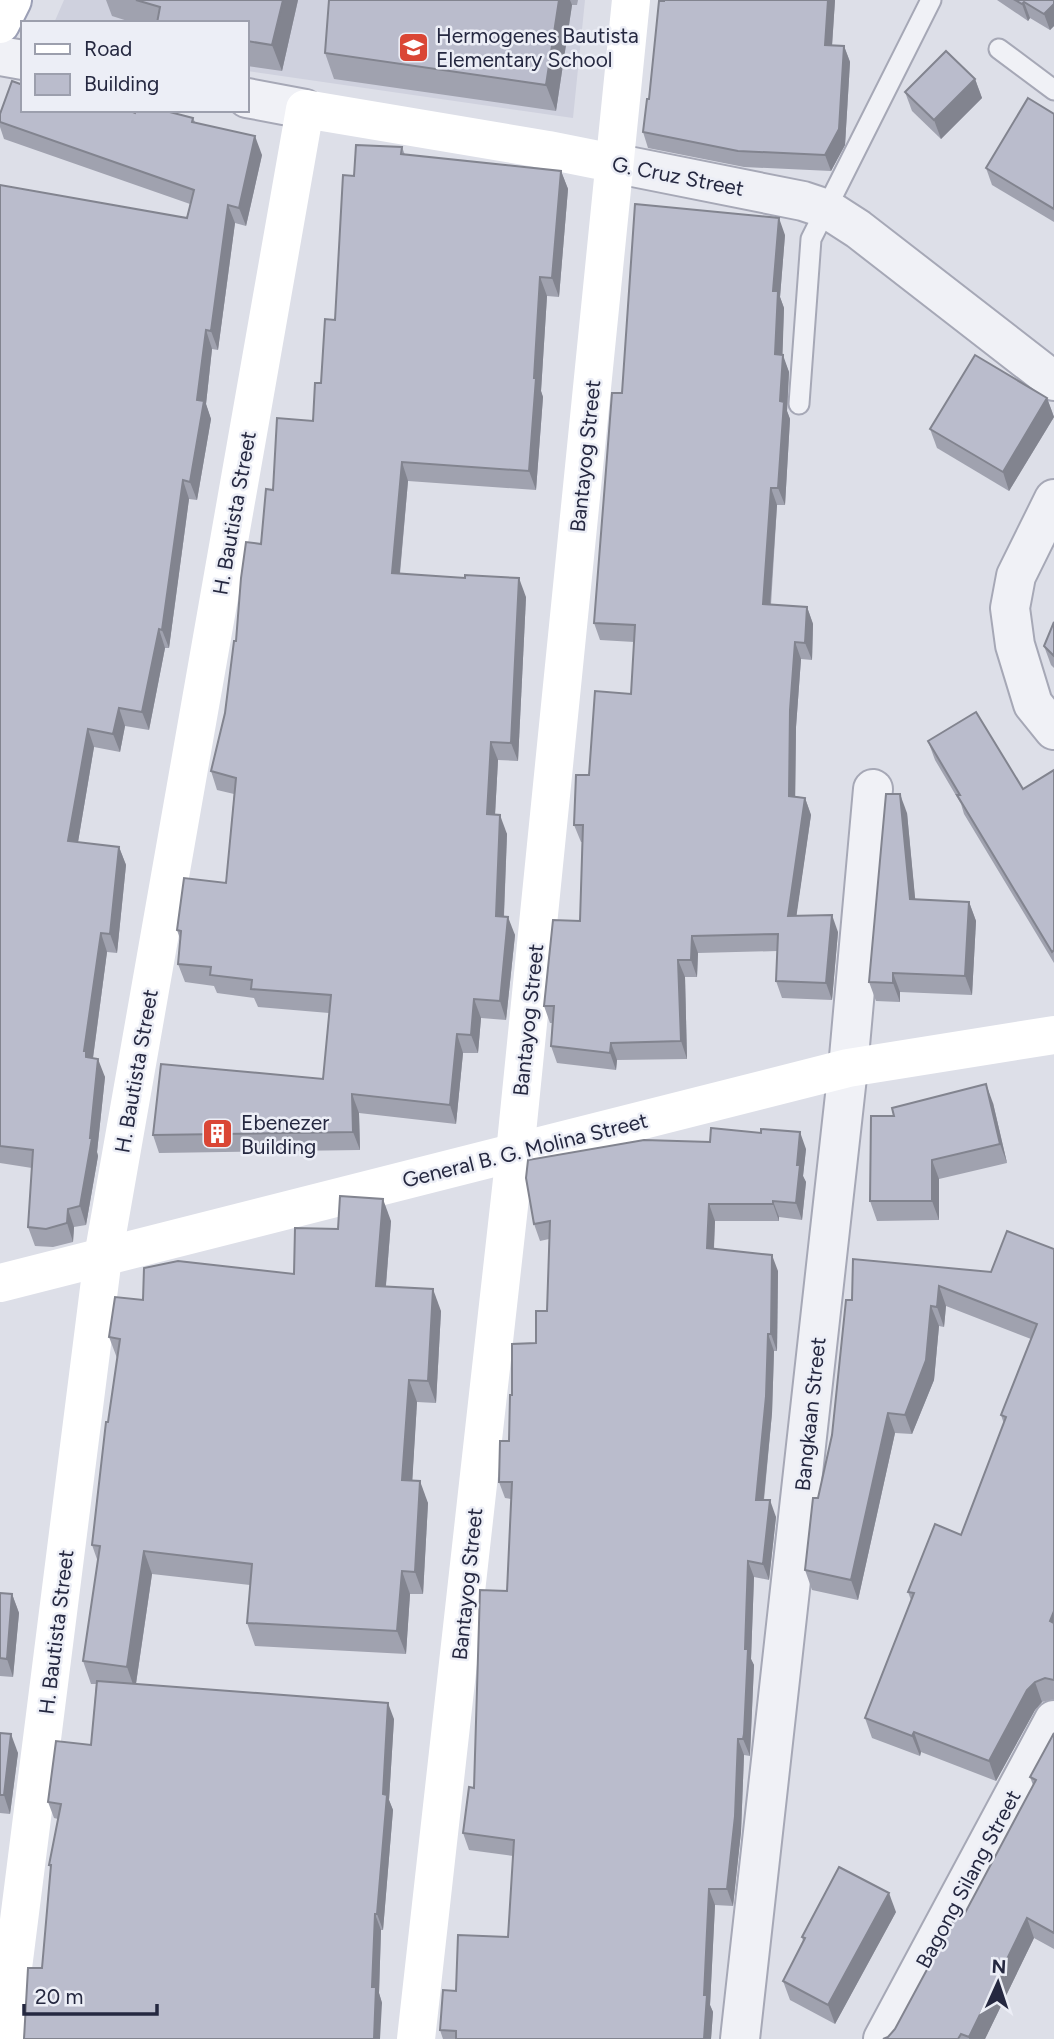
<svg xmlns="http://www.w3.org/2000/svg" width="1054" height="2039" viewBox="0 0 1054 2039" font-family="Figtree,sans-serif">
  <style>
    .built { fill: #cfd1de }
    .lines { fill: none; stroke-linecap: round; stroke-linejoin: round }
    .lane-casing { stroke: #a6a8b6; stroke-width: 23 }
    .street-casing { stroke: #a6a8b6; stroke-width: 42 }
    .primary-casing { stroke: #9b9fb5; stroke-width: 42 }
    .lane { stroke: #f0f1f6; stroke-width: 19 }
    .street { stroke: #f0f1f6; stroke-width: 38 }
    .secondary { stroke: #fff; stroke-width: 38 }
    .primary { stroke: #fff; stroke-width: 38 }
    .wall { fill: #a0a2af }
    .shaded-wall { fill: #82848f }
    .building { fill: #babccc; stroke: #82848f; stroke-width: 2 }
    .labels { text-anchor: middle; dominant-baseline: central; stroke-width: 5; stroke-linejoin: round; paint-order: stroke }
    .poi-label { font-size: 21px; fill: #252840; stroke: #eceef6; text-anchor: start }
    .street-label { font-size: 21px; fill: #252840; stroke: #eceef6 }
  </style>
  <rect width="100%" height="100%" fill="#dddfe8"/>
  <path class="built" d="M64,0h521l-12,118 -326,-47v-48h-193z"/>
  <g class="lines">
    <defs>
      <g id="lane">
        <path d="M999,49l55,41"/>
        <path d="M799,404l12,-165 120,-239"/>
      </g>
      <g id="street">
        <path d="M0,56l23,4"/>
        <path d="M247,98l58,11"/>
        <path d="M613,163l190,38 24,8 31,20 196,152"/>
        <path d="M1054,499l-38,77 -6,32 5,37 18,59 21,26"/>
        <path d="M740,2039l108,-971 25,-279"/>
        <path d="M883,2039l171,-319"/>
      </g>
      <path id="primary" d="M0,24l12,-24"/>
    </defs>
    <use href="#lane" class="lane-casing"/>
    <use href="#street" class="street-casing"/>
    <use href="#primary" class="primary-casing"/>
    <use href="#lane" class="lane"/>
    <use href="#street" class="street"/>
    <g class="secondary">
      <path d="M0,1283l848,-215 206,-33"/>
      <path d="M4,2039l99,-782 202,-1148 243,41 65,13"/>
      <path d="M416,2039l99,-886 116,-1153"/>
    </g>
    <use href="#primary" class="primary"/>
  </g>
  <g class="wall">
    <path d="M106,0h192l-16,71 -35,-5v-43h-113l-22,-7z"/>
    <path d="M329,0h249l-1,5h-5l-16,106 -222,-32 -9,-26z"/>
    <path d="M664,0h171l-3,45 12,1 6,16 -5,83 -14,26 -87,-4 -96,-19 -5,-16 6,-33z"/>
    <path d="M997,0h57v26l-4,4 -20,-12 -2,3z"/>
    <path d="M975,79l7,19 -41,41 -29,-28 -7,-19z"/>
    <path d="M23,110l112,3 58,5 2,4 67,33 -16,71 -11,-3 -17,127 -6,-1 -6,55 5,15 -14,81 -8,-1 -20,149h-4l-16,82 -24,-4 -5,26 -26,-5 -16,95 41,5 7,18 -9,88 -10,-1 -14,106 12,19 -8,75 1,4 -12,69 -12,2 -1,15 -20,5 -18,-1 -7,-19 4,-59 -32,-5v-978l187,33 3,-14 -186,-65 -4,-12v-13z"/>
    <path d="M1054,114v108l-62,-37 -6,-17z"/>
    <path d="M402,147l3,8 156,16 7,18 -9,108 -12,-1 -6,95 2,6 -7,93 -128,-9 -8,93 126,23 -8,164 -20,-1 -3,55 12,19 -3,83 11,18 -9,85 -25,-2 -3,35h-15l-7,71 -97,-11 1,37 -201,3 -6,-18 170,-56 6,-66 -71,-6 -4,-9 -37,-5 -3,-7 -29,-4 -7,-18 2,-25 -3,-9 49,-47 8,-89 -17,-4 -6,-19 14,-58 11,-72 25,-97 12,-54 40,-69 22,-101 19,-144z"/>
    <path d="M785,235l-5,62 4,11 -2,47 7,17 -2,39 3,8 -5,86h-8l-6,100 36,2 6,17 -1,36 -11,-1 -5,68 -1,69 10,2 6,17 -15,101 42,16 -6,68 -50,-2 -6,-17 1,-30 -79,2 -1,24h-12l2,82 -70,1 -1,10 -59,-7 -6,-17 1,-23h-2l-6,-17 36,-85 2,-79h-1l-7,-17 15,-50 42,-81 3,-52 -34,-2 -6,-17 28,-230z"/>
    <path d="M1047,398l7,19 -45,74 -72,-43 -7,-19z"/>
    <path d="M1054,622v46l-3,-3 -7,-19z"/>
    <path d="M928,741l95,48 31,-19v193l-90,-149 -3,-10 -26,-44z"/>
    <path d="M907,813l8,86 54,3 7,19 -4,74 -72,-3v10l-24,-1 -7,-19z"/>
    <path d="M993,1103l14,60 -68,16v41l-62,1 -7,-20 24,-85z"/>
    <path d="M806,1149l-3,27 3,6 -4,38 -23,-3v4h-64l-1,28 64,22 -1,80h-3l-2,62 -8,87 12,17 -7,63 -15,-3 -3,82 3,6 -4,86v5l-6,-1 -3,77 -8,74 -18,-1 -5,100 3,7 -2,27h-268l-3,-9 16,-39 52,-54 5,-81 -44,-6 -6,-17 11,-45 33,-197 4,-92 -6,-1 -6,-16 10,-41 3,-46 24,-52 11,-32 2,-72 -9,2 -6,-17z"/>
    <path d="M391,1221l-5,65 55,25 -5,92 -19,-1 -5,79 16,22 -5,91h-13l-4,60 -151,-8 -8,-23 3,-38 -98,-11 -16,110 258,35 -5,81 4,10 -10,120h-2l-2,63 3,10 -340,-35 9,-98 -2,-5 9,-46 -4,-1 -6,-16 43,-57 5,-61h-5l-8,-23 15,-99 -6,-17 25,-187 -8,-21 34,-37 151,-26 44,-45z"/>
    <path d="M1054,1249v450l-12,3 -7,8 -39,71 -75,-29 -1,4 -48,-18 -7,-20 46,-118 -3,-8 53,-57 43,-111 -3,-9 30,-76 -85,-33 -2,21 -5,-1 -5,54 -22,54 -17,-1 -37,167 -46,-10 -7,-20 13,-72 14,-63 20,-135 139,-28z"/>
    <path d="M0,1593l12,1 7,19 -6,64 -13,-1v2z"/>
    <path d="M0,1733l18,20 -8,61 -10,-1z"/>
    <path d="M1054,1733v216l-20,-11 -49,101h-102l5,-2 7,-8 70,-116 68,-128 -3,-8z"/>
    <path d="M896,1912l-61,112 -45,-24 -7,-19 20,-40 -1,-4z"/>
  </g>
  <g class="shaded-wall">
    <path d="M283,0h15l-16,71 -10,-26z"/>
    <path d="M559,0h11l2,5 -16,106 -10,-26z"/>
    <path d="M828,0h7l-4,61 -6,-16z"/>
    <path d="M1024,2l6,16 -2,3 -6,-17z"/>
    <path d="M1054,4v22l-4,4 -6,-16z"/>
    <path d="M844,46l6,16 -5,83 -14,26 -6,-16z"/>
    <path d="M975,79l7,19 -41,41 -7,-19z"/>
    <path d="M255,136l7,19 -16,71 -7,-18z"/>
    <path d="M561,171l7,18 -9,108 -7,-19z"/>
    <path d="M228,205l7,18 -17,127 -7,-19z"/>
    <path d="M779,218l6,17 -5,62 4,11 -2,63 -7,-17 -2,-63z"/>
    <path d="M540,277l7,19 -6,95 2,6 -7,93 -7,-19 5,-93z"/>
    <path d="M206,330l6,19 -6,55 5,15 -14,81 -7,-18 7,-82z"/>
    <path d="M783,355l6,17 -2,39 3,8 -5,86 -7,-17 2,-87z"/>
    <path d="M1047,398l7,19 -45,74 -6,-19z"/>
    <path d="M402,462l6,19 -10,111 -6,-19z"/>
    <path d="M183,480l6,19 -20,149 -7,-18z"/>
    <path d="M771,488l6,17 -8,116 -6,-17z"/>
    <path d="M519,578l7,19 -8,164 -7,-18z"/>
    <path d="M807,607l6,17 -1,36 -7,-17z"/>
    <path d="M159,629l6,19 -16,82 -7,-18z"/>
    <path d="M795,642l6,17 -5,68 -1,86 -6,-17 1,-86z"/>
    <path d="M119,708l6,18 -5,26 -7,-18z"/>
    <path d="M88,729l6,18 -19,113 -7,-19z"/>
    <path d="M491,742l7,18 -4,73 -7,-19z"/>
    <path d="M900,794l7,19 10,105 -7,-19z"/>
    <path d="M805,798l6,17 -17,118 -6,-17z"/>
    <path d="M500,815l7,19 -4,101 -7,-19z"/>
    <path d="M119,847l7,18 -9,88 -7,-19z"/>
    <path d="M969,902l7,19 -4,74 -7,-19z"/>
    <path d="M832,915l6,17 -6,68 -6,-17z"/>
    <path d="M508,917l7,18 -9,85 -6,-19z"/>
    <path d="M101,933l6,19 -15,113 -6,-8 -2,-6z"/>
    <path d="M692,936l6,17 -1,24 -6,-17z"/>
    <path d="M678,960l7,17 2,82 -6,-18z"/>
    <path d="M893,973l7,19v10l-7,-19z"/>
    <path d="M474,999l7,19 -3,35 -7,-18z"/>
    <path d="M457,1034l6,19 -7,71 -6,-19z"/>
    <path d="M611,1043l6,17 -1,10 -6,-17z"/>
    <path d="M98,1059l7,18 -8,75 1,4 -12,69 -6,-19 10,-68z"/>
    <path d="M986,1084l7,19 14,60 -7,-19z"/>
    <path d="M352,1094l7,19 1,37 -7,-18z"/>
    <path d="M800,1132l6,17 -3,27 3,6 -4,38 -6,-17 1,-38z"/>
    <path d="M932,1160l7,19v41l-7,-19z"/>
    <path d="M383,1199l8,22 -7,87 -8,-22z"/>
    <path d="M773,1201l6,16v4l-6,-17z"/>
    <path d="M709,1204l6,17 -2,44 -6,-17z"/>
    <path d="M68,1209l6,18 -1,15 -6,-19z"/>
    <path d="M772,1255l6,16 -1,80 -6,-17z"/>
    <path d="M939,1286l7,20 -2,21 -7,-20z"/>
    <path d="M433,1289l8,22 -5,92 -8,-22z"/>
    <path d="M931,1306l8,20 -5,54 -22,54 -7,-19z"/>
    <path d="M768,1334l6,17 -2,62 -10,103 -6,-16z"/>
    <path d="M409,1380l8,22 -6,101 -9,-23z"/>
    <path d="M888,1413l7,20 -37,167 -7,-20z"/>
    <path d="M420,1481l8,22 -5,91 -8,-22z"/>
    <path d="M770,1500l6,17 -7,63 -6,-16z"/>
    <path d="M144,1551l8,23 -17,116 -8,-23z"/>
    <path d="M748,1561l6,16 -3,82 3,6 -4,91 -7,-17z"/>
    <path d="M402,1571l8,23 -4,60 -9,-23z"/>
    <path d="M12,1594l7,19 -6,64 -6,-18z"/>
    <path d="M1054,1611v21l-4,-11z"/>
    <path d="M1035,1682l7,20 -7,8 -39,71 -7,-20 38,-71z"/>
    <path d="M388,1703l6,16 -5,81 4,10 -10,120 -6,-16z"/>
    <path d="M914,1732l7,20 -1,4 -8,-20z"/>
    <path d="M11,1734l7,19 -8,61 -6,-19z"/>
    <path d="M738,1739l6,16 -3,77 -8,74 -6,-17z"/>
    <path d="M709,1889l6,16 -5,100 3,7 -2,27h-7v-44z"/>
    <path d="M889,1893l7,19 -61,112 -7,-19z"/>
    <path d="M375,1914l6,16 -2,63 3,10 -2,36h-6l-2,-52z"/>
    <path d="M1027,1918l7,20 -49,101h-16v-2z"/>
  </g>
  <g class="building">
    <path d="M136,0h147l-11,45 -25,-4v-18h-90l3,-16z"/>
    <path d="M329,0h230l-13,85 -221,-32z"/>
    <path d="M664,0h164l-3,45 19,1 -5,83 -14,26 -87,-4 -95,-19 4,-33h2l10,-98h5z"/>
    <path d="M1015,0h39v4l-10,10 -20,-12 -2,2z"/>
    <path d="M946,51l29,28 -41,41 -29,-28z"/>
    <path d="M12,81l11,4v25h105l7,3 1,-3h26l31,8 -1,4 63,14 -16,72 -11,-3 -17,126 -5,-1 -9,70 7,1 -14,81 -7,-2 -21,150 -3,-1 -17,83 -23,-4 -6,26 -25,-5 -20,112 51,6 -9,87 -9,-1 -17,118h2v6l12,2 -8,79h2l-12,68 -12,3 -1,14 -21,6 -18,-2 5,-77 -33,-4v-961l187,33 7,-28 -194,-68v-8z"/>
    <path d="M1028,98l26,16v95l-68,-41z"/>
    <path d="M356,145l46,2 -1,7 160,17 -9,107 -12,-1 -6,101h2l-7,93 -127,-9 -10,111 73,5v-3l54,3 -8,165 -20,-1 -4,72 13,1 -4,101 12,1 -8,84 -26,-2 -3,36 -14,-1 -7,71 -98,-11 1,38 -200,3 8,-71 162,15 8,-84 -80,-6 1,-9 -42,-5 1,-8 -33,-3 3,-33 -4,-1 7,-52 42,5 10,-105 -25,-7 14,-58 9,-72h2l5,-63 5,-36 15,2 5,-55 7,1 4,-72 36,3 2,-38h6l4,-64 10,1 8,-145 11,1z"/>
    <path d="M635,204l144,14 -6,73h5l-3,63 8,1 -3,46 4,1 -6,86h-7l-8,116 44,3 -2,36 -10,-1 -5,68 -1,86 16,2 -17,118 44,-1 -6,68 -50,-2 2,-47 -86,2 -1,24h-13l3,81 -70,2 -1,10 -59,-7 3,-40h-10l9,-86 27,1 3,-96h-9l2,-50h13l6,-84 36,3 4,-69 -41,-2 18,-230h10z"/>
    <path d="M975,355l72,43 -44,74 -73,-43z"/>
    <path d="M1054,622v34l-10,-10z"/>
    <path d="M976,712l47,77 31,-19v180l-2,2 -95,-157h3l-32,-54z"/>
    <path d="M886,794h14l10,105 59,3 -4,74 -72,-3v10l-24,-1z"/>
    <path d="M986,1084l14,60 -68,16v41h-62l1,-85h23l-2,-8z"/>
    <path d="M711,1128l50,5v-4l39,3 -3,33h3l-4,38 -23,-2v3h-64l-2,44 65,7 -1,79h-3l-2,62 -10,104h14l-7,64 -15,-3 -3,88h3l-4,85 -1,5h-5l-3,77 -8,73h-18l-5,106h3l-3,44h-248v-8l-16,-1 3,-40 13,1 2,-56 50,2 6,-97 -51,-7 6,-46 5,1 6,-198 27,1 5,-109h-13l1,-41h9l1,-46h2v-51l24,-1v-32h11l3,-90 -16,3 -8,-46 2,-18 116,-20 66,2z"/>
    <path d="M340,1196l43,3 -7,87 57,3 -5,92 -19,-1 -7,100 18,1 -5,91 -13,-1 -5,60 -150,-8 5,-59 -108,-13 -17,116 -44,-6 17,-115 -8,-1 14,-123h2l12,-83 -11,-2 6,-40 28,3 1,-32 34,-7 116,13 1,-46 43,1z"/>
    <path d="M1007,1231l47,18v362l-4,10 4,2v57l-9,-2 -10,4 -8,8 -38,71 -75,-29 -2,4 -47,-18 49,-125 -6,-1 27,-68 26,11 45,-118 -5,-2 36,-91 -98,-38 -2,21 -6,-1 -5,54 -21,55 -17,-2 -37,167 -46,-10 8,-72h5l14,-63 14,-135h6l1,-41 138,13z"/>
    <path d="M0,1593l12,1 -5,65 -7,-1z"/>
    <path d="M97,1681l291,22 -5,91 4,1 -10,119h-2l-3,73h4l-2,52h-350l4,-71h14l9,-103h-2l12,-61 -13,-2 8,-61 35,4z"/>
    <path d="M0,1733l11,1 -7,61h-4z"/>
    <path d="M1054,1733v200l-27,-15 -58,119 -8,-3 -3,5h-75l5,-2 7,-8 64,-119 6,3 71,-133 -6,-3z"/>
    <path d="M839,1867l50,26 -61,112 -45,-24 22,-43 -3,-1z"/>
  </g>
  <defs>
    <symbol id="school-square" viewBox="-11 -11 22 22"><rect x="-9" y="-9" width="18" height="18" rx="4" fill="#da4635" stroke="#eceef6"/><path d="M0-5L7-2L0 1L-7-2ZM-4 1L0 2.5L4 1V4Q0 6-4 4Z" fill="#fff"/></symbol>
    <symbol id="building-square" viewBox="-11 -11 22 22"><rect x="-9" y="-9" width="18" height="18" rx="4" fill="#da4635" stroke="#eceef6"/><path d="M-4-6H4V6H1V3H-1V6H-4ZM-2.5-4.3h1.7v1.8h-1.7ZM.8-4.3h1.7v1.8H.8ZM-2.5-1h1.7V.8h-1.7ZM.8-1h1.7V.8H.8Z" fill="#fff"/></symbol>
  </defs>
  <g fill-rule="evenodd">
    <use href="#school-square" x="396" y="30" width="35" height="35"/>
    <use href="#building-square" x="200" y="1116" width="35" height="35"/>
  </g>
  <g class="labels">
    <g class="poi-label">
      <text x="436" y="35">Hermogenes Bautista<tspan x="436" dy="24">Elementary School</tspan></text>
      <text x="241" y="1122">Ebenezer<tspan x="241" dy="24">Building</tspan></text>
    </g>
    <g class="street-label">
      <text transform="translate(678 176) rotate(11)">G. Cruz Street</text>
      <text transform="translate(585 456) rotate(-84)">Bantayog Street</text>
      <text transform="translate(234 513) rotate(-80)">H. Bautista Street</text>
      <text transform="translate(528 1020) rotate(-84)">Bantayog Street</text>
      <text transform="translate(136 1071) rotate(-80)">H. Bautista Street</text>
      <text transform="translate(525 1150) rotate(-14)">General B. G. Molina Street</text>
      <text transform="translate(810 1414) rotate(-84)">Bangkaan Street</text>
      <text transform="translate(467 1584) rotate(-84)">Bantayog Street</text>
      <text transform="translate(56 1632) rotate(-83)">H. Bautista Street</text>
      <text transform="translate(968 1879) rotate(-62)">Bagong Silang Street</text>
    </g>
  </g>
  <rect x="21" y="21" width="228" height="91" fill="#eceef6" stroke="#9c9fad" stroke-width="2"/>
  <rect x="35" y="44" width="35" height="10" fill="#ffffff" stroke="#9c9fad" stroke-width="2"/>
  <text x="84" y="56" font-size="21" fill="#252840">Road</text>
  <rect x="35" y="74" width="35" height="21" fill="#babccc" stroke="#9c9fad" stroke-width="2"/>
  <text x="84" y="91" font-size="21" fill="#252840">Building</text>
  <g transform="translate(998 1983) rotate(3)" stroke="#eceef6" stroke-width="5" paint-order="stroke">
  <path d="M0-5L12 26L0 18L-12 26Z" fill="#252840"/>
  <text y="-10" font-size="19" font-weight="bold" text-anchor="middle" fill="#252840">N</text>
  </g>
  <path d="M24 2004v10h133v-10" fill="none" stroke="#252840" stroke-width="3.5"/>
  <text x="35" y="2004" font-size="21" fill="#252840" stroke="#eceef6" stroke-width="5" paint-order="stroke">20 m</text>
</svg>
